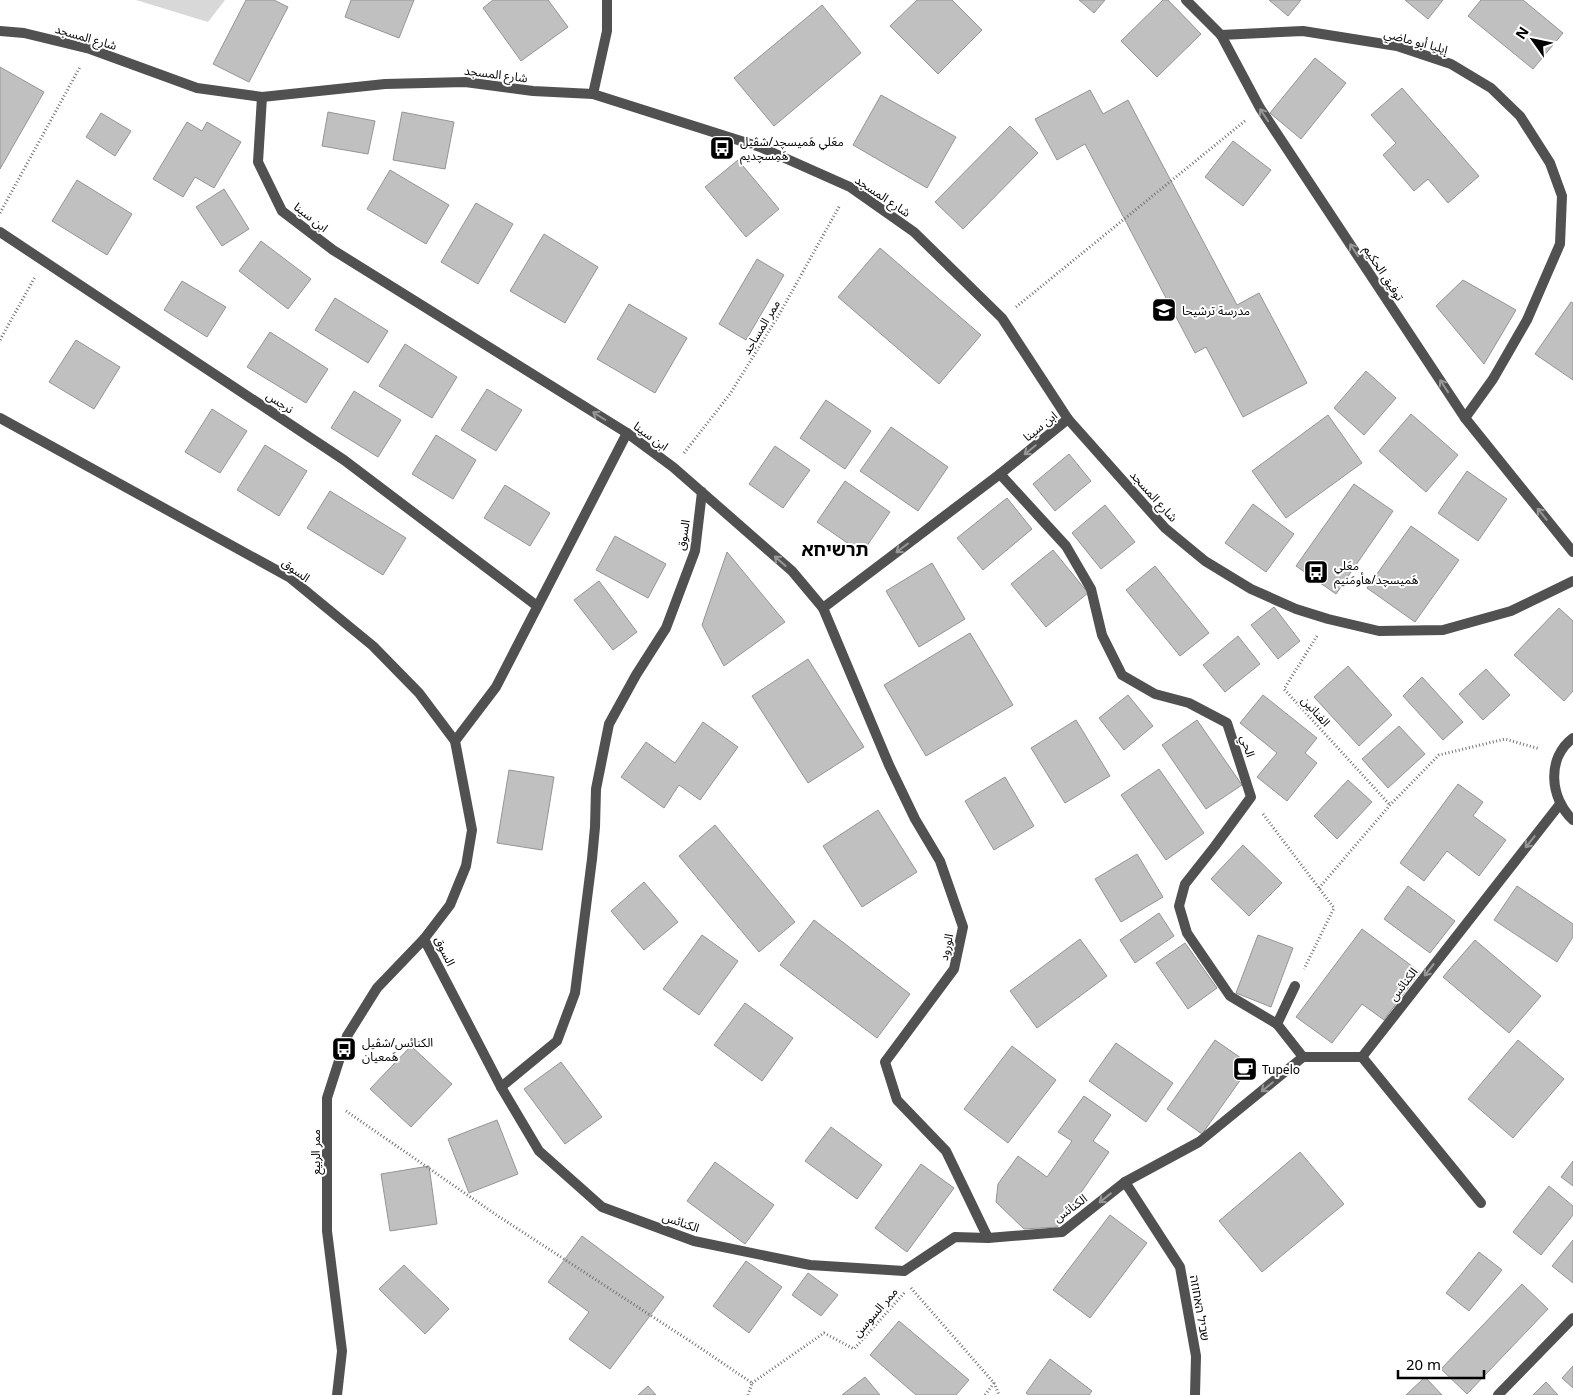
<svg xmlns="http://www.w3.org/2000/svg" width="1573" height="1395" viewBox="0 0 1573 1395" font-family="'Noto Sans','Noto Sans Arabic','Noto Sans Hebrew',sans-serif">
  <style>
    .green { fill: #d8d8d8 }
    .building { fill: #c0c0c0; stroke: #959595 }
    .lines { fill: none; stroke-linecap: round; stroke-linejoin: round }
    .path { stroke: #737373; stroke-width: 3; stroke-dasharray: 1 2.5; stroke-linecap: butt }
    .minor { stroke: #515151; stroke-width: 10 }
    .tertiary { stroke: #515151; stroke-width: 10 }
    .oneway { stroke: #979797 }
    .labels { text-anchor: middle; dominant-baseline: central; stroke-width: 4; stroke-linejoin: round; paint-order: stroke }
    .street-label { font-size: 12px; fill: #000; stroke: #fff }
    .poi-label { font-size: 12px; fill: #000; stroke: #fff; text-anchor: start }
    .district-label { font-size: 18px; font-weight: bold; fill: #000; stroke: #fff }
  </style>
  <rect width="100%" height="100%" fill="#fff"/>
  <path class="green" d="M136,0h89l-17,22z"/>
  <g class="building">
    <path d="M246,0h28l14,7 -39,75 -36,-18z"/>
    <path d="M351,0h63l-15,38 -54,-21z"/>
    <path d="M493,0h55l20,27 -47,34 -38,-53z"/>
    <path d="M917,0h35l30,30 -44,44 -48,-48z"/>
    <path d="M1079,0h26l-11,13z"/>
    <path d="M1163,0h5l33,34 -44,43 -36,-36z"/>
    <path d="M1269,0h32l-13,16z"/>
    <path d="M1405,0h38l-15,19z"/>
    <path d="M1481,0h42l40,33 -30,36 -65,-53z"/>
    <path d="M822,5l39,48 -87,73 -40,-48z"/>
    <path d="M1315,58l31,25 -45,56 -31,-26z"/>
    <path d="M0,67l44,25 -44,77z"/>
    <path d="M1402,88l77,88 -31,27 -20,-24 -14,12 -31,-36 13,-12 -25,-28z"/>
    <path d="M1090,90l13,24 25,-14 109,205 22,-12 48,90 -64,34 -37,-70 -11,6 -110,-209 -28,16 -22,-41z"/>
    <path d="M881,95l75,42 -29,51 -74,-43z"/>
    <path d="M328,112l47,9 -7,33 -46,-8z"/>
    <path d="M402,112l52,10 -9,47 -52,-9z"/>
    <path d="M101,113l30,18 -16,25 -29,-19z"/>
    <path d="M187,122l15,9 5,-9 34,20 -27,46 -19,-11 -12,20 -30,-18z"/>
    <path d="M1010,126l28,27 -75,76 -28,-27z"/>
    <path d="M1233,141l38,29 -28,36 -38,-29z"/>
    <path d="M738,160l41,49 -33,28 -41,-50z"/>
    <path d="M390,170l59,35 -23,39 -59,-35z"/>
    <path d="M77,180l55,34 -25,41 -55,-34z"/>
    <path d="M224,189l25,40 -27,17 -26,-39z"/>
    <path d="M476,203l37,21 -35,60 -37,-22z"/>
    <path d="M544,234l54,33 -33,56 -55,-32z"/>
    <path d="M261,241l50,38 -23,30 -49,-38z"/>
    <path d="M880,248l101,87 -42,49 -101,-87z"/>
    <path d="M757,259l27,16 -38,65 -27,-16z"/>
    <path d="M1463,280l53,30 -32,54 -48,-58z"/>
    <path d="M182,281l44,26 -19,30 -43,-27z"/>
    <path d="M335,298l53,33 -20,32 -53,-33z"/>
    <path d="M1571,302l2,1v77l-38,-26z"/>
    <path d="M629,304l58,34 -32,55 -58,-34z"/>
    <path d="M270,332l58,37 -22,34 -59,-36z"/>
    <path d="M76,340l44,27 -26,42 -45,-27z"/>
    <path d="M405,344l52,33 -25,41 -53,-32z"/>
    <path d="M1366,371l30,27 -32,37 -30,-27z"/>
    <path d="M487,389l35,21 -26,41 -35,-21z"/>
    <path d="M354,391l47,29 -23,37 -47,-29z"/>
    <path d="M826,400l45,31 -26,38 -45,-31z"/>
    <path d="M212,409l35,22 -27,42 -35,-21z"/>
    <path d="M1411,414l47,41 -32,37 -47,-41z"/>
    <path d="M1328,415l34,48 -76,55 -34,-47z"/>
    <path d="M891,427l57,40 -30,44 -58,-40z"/>
    <path d="M436,435l40,25 -23,39 -41,-25z"/>
    <path d="M265,445l42,26 -28,45 -42,-26z"/>
    <path d="M775,446l35,24 -27,38 -34,-24z"/>
    <path d="M1069,454l22,27 -36,30 -22,-27z"/>
    <path d="M1467,471l40,28 -29,42 -40,-28z"/>
    <path d="M845,481l45,31 -28,41 -45,-31z"/>
    <path d="M1354,484l39,27 -57,83 -40,-28z"/>
    <path d="M505,485l45,28 -20,33 -46,-28z"/>
    <path d="M330,491l76,47 -23,37 -76,-47z"/>
    <path d="M1007,498l25,31 -49,41 -26,-32z"/>
    <path d="M1253,504l41,30 -28,38 -41,-29z"/>
    <path d="M1105,505l30,37 -34,27 -29,-36z"/>
    <path d="M1411,526l48,34 -44,62 -48,-34z"/>
    <path d="M615,536l51,28 -18,34 -52,-28z"/>
    <path d="M1053,550l35,43 -42,34 -35,-43z"/>
    <path d="M727,552l58,70 -61,44 -22,-41z"/>
    <path d="M932,563l33,56 -46,28 -33,-56z"/>
    <path d="M1155,566l54,67 -29,23 -54,-66z"/>
    <path d="M599,581l38,51 -24,18 -39,-50z"/>
    <path d="M1274,607l26,34 -22,18 -27,-34z"/>
    <path d="M1559,608l14,13v70l-9,10 -50,-46z"/>
    <path d="M970,633l43,72 -87,51 -42,-71z"/>
    <path d="M1238,636l22,28 -35,28 -22,-27z"/>
    <path d="M808,659l56,88 -56,36 -56,-87z"/>
    <path d="M1348,666l44,49 -33,31 -45,-49z"/>
    <path d="M1486,669l24,26 -27,25 -24,-26z"/>
    <path d="M1422,677l41,45 -20,18 -40,-44z"/>
    <path d="M1128,695l25,31 -29,24 -25,-32z"/>
    <path d="M1263,695l54,43 -12,15 12,10 -30,38 -30,-24 20,-24 -37,-30z"/>
    <path d="M1076,720l34,56 -45,27 -34,-55z"/>
    <path d="M1197,720l45,65 -36,24 -44,-64z"/>
    <path d="M703,722l35,25 -38,53 -21,-15 -15,23 -43,-31 25,-35 29,21z"/>
    <path d="M1399,726l26,28 -37,34 -26,-29z"/>
    <path d="M1159,769l45,64 -38,27 -45,-65z"/>
    <path d="M509,770l45,7 -12,73 -45,-7z"/>
    <path d="M1005,777l29,49 -40,24 -29,-49z"/>
    <path d="M1348,780l24,22 -35,37 -23,-23z"/>
    <path d="M1458,784l25,18 -10,14 33,24 -27,36 -32,-25 -23,30 -24,-18z"/>
    <path d="M878,810l39,62 -55,35 -39,-61z"/>
    <path d="M715,825l80,97 -36,30 -80,-96z"/>
    <path d="M1243,845l39,38 -33,33 -38,-37z"/>
    <path d="M1137,854l26,43 -42,25 -26,-43z"/>
    <path d="M644,882l34,40 -34,28 -33,-39z"/>
    <path d="M1408,886l47,35 -25,32 -46,-34z"/>
    <path d="M1517,886l56,38v13l-16,25 -63,-42z"/>
    <path d="M1159,913l15,23 -39,27 -15,-23z"/>
    <path d="M814,920l96,74 -33,44 -97,-73z"/>
    <path d="M1362,929l58,43 -36,48 -22,-16 -30,39 -36,-26z"/>
    <path d="M702,935l36,26 -39,54 -36,-26z"/>
    <path d="M1258,935l35,13 -22,59 -35,-14z"/>
    <path d="M1080,939l27,37 -70,52 -27,-37z"/>
    <path d="M1475,940l66,56 -32,37 -66,-56z"/>
    <path d="M1185,943l32,45 -29,21 -32,-46z"/>
    <path d="M745,1003l48,35 -31,43 -48,-36z"/>
    <path d="M1215,1040l36,25 -49,69 -35,-25z"/>
    <path d="M1518,1040l46,39 -51,59 -45,-39z"/>
    <path d="M1116,1043l57,40 -27,39 -57,-41z"/>
    <path d="M411,1046l41,38 -41,43 -41,-38z"/>
    <path d="M1012,1046l44,34 -48,63 -44,-34z"/>
    <path d="M561,1062l41,55 -37,27 -41,-55z"/>
    <path d="M1084,1096l27,19 -18,26 16,11 -52,75 -33,2 -28,-27 2,-18 20,-28 29,21 25,-36 -14,-9z"/>
    <path d="M497,1120l21,54 -49,19 -21,-54z"/>
    <path d="M831,1127l51,38 -25,34 -52,-38z"/>
    <path d="M1300,1152l44,52 -82,68 -43,-51z"/>
    <path d="M1573,1161v25l-12,-9z"/>
    <path d="M715,1162l59,43 -29,39 -58,-43z"/>
    <path d="M921,1164l33,24 -47,64 -32,-24z"/>
    <path d="M429,1166l8,58 -47,7 -9,-57z"/>
    <path d="M1549,1186l24,20v9l-32,40 -28,-23z"/>
    <path d="M1110,1215l37,28 -57,75 -37,-28z"/>
    <path d="M582,1236l82,61 -54,72 -41,-30 20,-27 -41,-30z"/>
    <path d="M1573,1240v43l-21,-17z"/>
    <path d="M1479,1252l23,18 -33,41 -23,-18z"/>
    <path d="M746,1261l36,26 -33,46 -36,-27z"/>
    <path d="M404,1265l45,44 -24,25 -46,-45z"/>
    <path d="M808,1273l30,22 -17,21 -29,-21z"/>
    <path d="M1522,1284l26,25 -81,85 -26,-25z"/>
    <path d="M899,1321l70,59 -13,15h-40l-46,-40z"/>
    <path d="M1050,1359l42,32 -3,4h-60l-3,-2z"/>
    <path d="M1573,1366v22l-11,-10z"/>
    <path d="M865,1377l15,18h-38z"/>
    <path d="M1425,1377l17,18h-36z"/>
    <path d="M1546,1382l12,13h-25z"/>
    <path d="M648,1386l8,9h-18z"/>
  </g>
  <g class="lines">
    <g class="path">
      <path d="M0,213l80,-146"/>
      <path d="M1016,307l230,-187"/>
      <path d="M0,340l35,-63"/>
      <path d="M684,453l46,-59 50,-81 60,-108"/>
      <path d="M1317,636l-33,53 106,116"/>
      <path d="M1263,814l71,94 -30,61"/>
      <path d="M1319,888l71,-83 49,-50 66,-16 35,10"/>
      <path d="M346,1111l149,103 201,131 56,38 -4,12"/>
      <path d="M911,1288l83,95 5,12"/>
      <path d="M752,1383l72,-50 30,16 52,-58"/>
      <path d="M985,1395l9,-12"/>
    </g>
    <g class="minor">
      <path d="M1186,0l35,35 39,73 205,310 108,134"/>
      <path d="M1221,35l82,-4 94,15 54,18 40,24 29,28 30,47 12,33 -2,48 -33,76 -34,59 -28,39"/>
      <path d="M593,94l14,-63v-31"/>
      <path d="M262,97l-4,65 24,49 51,39 294,183 46,34 119,104 31,37 177,-134 68,-55"/>
      <path d="M0,232l344,228 193,146"/>
      <path d="M1000,474l66,72 25,43 11,46 20,40 33,19 34,9 38,20 24,74 -36,49 -30,38 -6,22 8,27 43,63 47,28 26,33"/>
      <path d="M823,608l66,157 26,54 25,42 23,66 -9,42 -69,93 12,38 49,51 42,87"/>
      <path d="M455,741l41,-54 131,-254"/>
      <path d="M424,939l77,148 38,64 63,56 92,34 116,24 94,6 51,-34 33,1 74,-6 63,-50 74,-40 104,-85h59l198,-253"/>
      <path d="M1277,1024l18,-38"/>
      <path d="M1362,1057l119,146"/>
      <path d="M501,1087l56,-46 18,-48 17,-134 3,-32 1,-38 13,-65 27,-49 30,-47 29,-77 7,-59"/>
      <path d="M1125,1182l55,85 16,89 -1,39"/>
    </g>
    <g class="tertiary">
      <path d="M0,31l24,2 66,16 107,39 65,9 123,-13 80,-2 68,9 60,3 167,53 90,40 64,45 88,86 66,101 97,109 40,33 46,28 45,20 32,10 51,12 64,-1 68,-19 62,-30"/>
      <path d="M0,418l289,159 84,69 46,47 36,48 17,89 -6,36 -16,39 -26,34 -47,49 -30,48 -20,62v133l15,120 -5,44"/>
      <path d="M1573,738c-27,20 -23,61 0,82"/>
      <path d="M1498,1395l75,-77"/>
    </g>
  </g>
  <defs><path id="oneway-shaft" d="M-6 0H5M1.5-3L5.5 0L1.5 3" fill="none" stroke-width="1.6" stroke-linecap="round" stroke-linejoin="round" transform="scale(1.25)"/></defs>
  <g class="oneway">
    <use href="#oneway-shaft" transform="translate(1264 115) rotate(-123)"/>
    <use href="#oneway-shaft" transform="translate(1354 250) rotate(-123)"/>
    <use href="#oneway-shaft" transform="translate(1444 386) rotate(-123)"/>
    <use href="#oneway-shaft" transform="translate(599 416) rotate(-148)"/>
    <use href="#oneway-shaft" transform="translate(1030 450) rotate(141)"/>
    <use href="#oneway-shaft" transform="translate(1542 514) rotate(-129)"/>
    <use href="#oneway-shaft" transform="translate(902 548) rotate(143)"/>
    <use href="#oneway-shaft" transform="translate(780 561) rotate(-139)"/>
    <use href="#oneway-shaft" transform="translate(1530 842) rotate(129)"/>
    <use href="#oneway-shaft" transform="translate(1429 970) rotate(128)"/>
    <use href="#oneway-shaft" transform="translate(1267 1087) rotate(141)"/>
    <use href="#oneway-shaft" transform="translate(1105 1198) rotate(142)"/>
  </g>
  <defs>
    <symbol id="bus-square" viewBox="-11 -11 22 22"><rect x="-9" y="-9" width="18" height="18" rx="4" fill="#000" stroke="#fff"/><path d="M-5-6H5V4H4V6H2V4H-2V6H-4V4H-5ZM-3.5-4V0h7V-4ZM-3.5 1.2v1.5H-2V1.2ZM2 1.2v1.5H3.5V1.2Z" fill="#fff"/></symbol>
    <symbol id="school-square" viewBox="-11 -11 22 22"><rect x="-9" y="-9" width="18" height="18" rx="4" fill="#000" stroke="#fff"/><path d="M0-5L7-2L0 1L-7-2ZM-4 1L0 2.5L4 1V4Q0 6-4 4Z" fill="#fff"/></symbol>
    <symbol id="cafe-square" viewBox="-11 -11 22 22"><rect x="-9" y="-9" width="18" height="18" rx="4" fill="#000" stroke="#fff"/><path d="M-5.5-4.5H6V0H3Q3 3.5 0 3.5H-2.5Q-5.5 3.5-5.5 0ZM3-3.2v2h1.7v-2ZM-6 4.5H4V6H-6Z" fill="#fff"/></symbol>
  </defs>
  <g fill-rule="evenodd">
    <use href="#bus-square" x="708" y="134" width="28" height="28"/>
    <use href="#school-square" x="1150" y="296" width="28" height="28"/>
    <use href="#bus-square" x="1302" y="558" width="28" height="28"/>
    <use href="#bus-square" x="330" y="1035" width="28" height="28"/>
    <use href="#cafe-square" x="1231" y="1055" width="28" height="28"/>
  </g>
  <g class="labels">
    <g class="street-label">
      <text transform="translate(86 37) rotate(16)">شارع المسجد</text>
      <text transform="translate(1416 41) rotate(15)">إيليا أبو ماضي</text>
      <text transform="translate(496 74) rotate(7)">شارع المسجد</text>
      <text transform="translate(883 196) rotate(34)">شارع المسجد</text>
      <text transform="translate(311 217) rotate(38)">ابن سينا</text>
      <text transform="translate(1384 273) rotate(57)">توفيق الحكيم</text>
      <text transform="translate(761 327) rotate(-59)">ممر المساجد</text>
      <text transform="translate(280 402) rotate(34)">نرجس</text>
      <text transform="translate(1040 426) rotate(-39)">ابن سينا</text>
      <text transform="translate(651 436) rotate(36)">ابن سينا</text>
      <text transform="translate(1154 496) rotate(48)">شارع المسجد</text>
      <text transform="translate(683 535) rotate(-81)">السوق</text>
      <text transform="translate(296 570) rotate(35)">السوق</text>
      <text transform="translate(1316 711) rotate(48)">الفنانين</text>
      <text transform="translate(1248 746) rotate(72)">الحي</text>
      <text transform="translate(946 947) rotate(-78)">الورود</text>
      <text transform="translate(445 951) rotate(64)">السوق</text>
      <text transform="translate(1403 984) rotate(-52)">الكنائس</text>
      <text transform="translate(315 1152) rotate(-90)">ممر الربيع</text>
      <text transform="translate(1070 1208) rotate(-36)">الكنائس</text>
      <text transform="translate(681 1222) rotate(19)">الكنائس</text>
      <text transform="translate(1200 1308) rotate(80)">שביל האחוזה</text>
      <text transform="translate(875 1312) rotate(-49)">ممر السوسن</text>
    </g>
    <g class="poi-label">
      <text x="740" y="141">معَلي هَميسچد/شڤيل<tspan x="740" dy="14">هَمِسچديم</tspan></text>
      <text x="1182" y="310">مدرسة ترشيحا</text>
      <text x="1334" y="565">معَلي<tspan x="1334" dy="14">هَميسچد/هأومَنيم</tspan></text>
      <text x="362" y="1042">الكنائس/شڤيل<tspan x="362" dy="14">هَمعيان</tspan></text>
      <text x="1262" y="1069">Tupelo</text>
    </g>
    <g class="district-label">
      <text x="835" y="549">תרשיחא</text>
    </g>
  </g>
  <g transform="translate(1533 40) rotate(303)" stroke="#ffffff" stroke-width="4" paint-order="stroke">
  <path d="M0-4L9 19L0 12L-9 19Z" fill="#000000"/>
  <text y="-8" font-size="14" font-weight="bold" text-anchor="middle" fill="#000000">N</text>
  </g>
  <path d="M1398 1370v8h86v-8" fill="none" stroke="#000000" stroke-width="2.5"/>
  <text x="1406" y="1370" font-size="15" fill="#000000" stroke="#ffffff" stroke-width="4" paint-order="stroke">20 m</text>
</svg>
